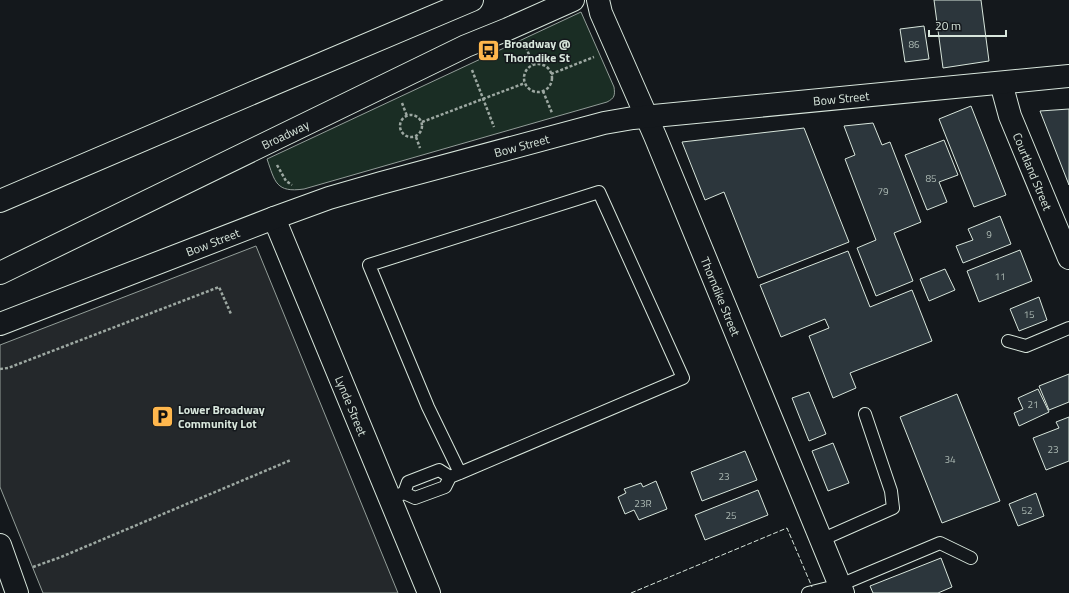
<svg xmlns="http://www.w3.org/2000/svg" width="1069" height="593" viewBox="0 0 1069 593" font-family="'Titillium Web',sans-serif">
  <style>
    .green { fill: #1a2d24; stroke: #939e99 }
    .parking { fill: #24282b; stroke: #939e99 }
    .building { fill: #2c363c; stroke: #d8e6dc }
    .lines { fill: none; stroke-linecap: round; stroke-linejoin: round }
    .service-casing { stroke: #d8e6dc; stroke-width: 14 }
    .minor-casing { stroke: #d8e6dc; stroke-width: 24 }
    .secondary-casing { stroke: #d8e6dc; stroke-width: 24 }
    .primary-casing { stroke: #d8e6dc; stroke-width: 24 }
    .path { stroke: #9da8a2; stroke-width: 2.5; stroke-dasharray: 3 2; stroke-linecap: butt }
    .service { stroke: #14181c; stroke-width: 12 }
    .minor { stroke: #14181c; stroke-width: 22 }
    .secondary { stroke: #14181c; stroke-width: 22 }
    .primary { stroke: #14181c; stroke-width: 22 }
    .fence { stroke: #d8e6dc; stroke-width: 1; stroke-dasharray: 5 2; stroke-linecap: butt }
    .labels { text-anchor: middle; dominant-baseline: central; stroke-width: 3; stroke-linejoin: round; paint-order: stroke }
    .number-label { font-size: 10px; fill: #adbab4 }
    .poi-label { font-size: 12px; font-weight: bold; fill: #d8e6dc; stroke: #14181c; text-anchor: start }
    .street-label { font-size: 12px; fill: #d8e6dc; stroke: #14181c }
  </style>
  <rect width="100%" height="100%" fill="#14181c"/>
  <path class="green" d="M581,12l33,75c1,8 1,11 -7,15l-303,87c-28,4 -29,-7 -37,-30z"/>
  <path class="parking" d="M256,246l142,347h-355l-43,-106v-142z"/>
  <g class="building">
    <path d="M934,0h47l8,61 -46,7z"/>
    <path d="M924,26l5,33 -24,3 -5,-33z"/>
    <path d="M971,106l35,89 -32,12 -35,-88z"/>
    <path d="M1069,109v76l-29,-74z"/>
    <path d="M873,123l9,22 8,-3 31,80 -27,11 19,48 -37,15 -19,-48 19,-8 -31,-81 10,-4 -11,-29z"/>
    <path d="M804,128l45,114 -91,36 -34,-86 -19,8 -23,-58z"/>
    <path d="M944,140l14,35 -19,7 8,20 -20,8 -22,-55z"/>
    <path d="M1000,216l11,28 -48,19 -7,-17 17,-6 -5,-11z"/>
    <path d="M1020,250l12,31 -53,21 -12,-31z"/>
    <path d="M848,251l22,56 42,-17 20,51 -82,32 6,15 -23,10 -24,-62 20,-8 -4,-9 -44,18 -21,-52z"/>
    <path d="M945,269l10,21 -26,11 -9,-22z"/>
    <path d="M1039,297l8,23 -28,11 -9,-22z"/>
    <path d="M1069,374v28l-20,8 -10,-24z"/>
    <path d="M1038,389l11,23 -30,14 -5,-13 9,-4 -5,-11z"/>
    <path d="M809,392l17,42 -17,7 -17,-43z"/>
    <path d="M957,394l43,107 -58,22 -42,-106z"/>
    <path d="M1069,417v44l-23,9 -13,-32 26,-10 -3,-6z"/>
    <path d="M833,443l16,40 -21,8 -16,-40z"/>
    <path d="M745,451l12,29 -55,21 -11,-29z"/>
    <path d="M656,481l11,28 -28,11 -5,-10 -9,4 -7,-17 8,-4 -2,-4 17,-6 2,4z"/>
    <path d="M758,490l10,25 -63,25 -10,-25z"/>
    <path d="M1036,493l8,23 -26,10 -9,-22z"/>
    <path d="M941,558l11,29 -14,6h-65l-3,-7z"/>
  </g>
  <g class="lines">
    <defs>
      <g id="service">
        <path d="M1008,341l18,5 43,-18"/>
        <path d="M404,493l4,-11 31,-12 11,7"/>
        <path d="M390,498l14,-5 11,5 30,-11 5,-10 10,-4 223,-95 -84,-186 -230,73 59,142 32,66"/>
        <path d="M821,540l72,-32 -2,-17 -26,-77"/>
        <path d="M808,593l32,-8 100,-42 31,15"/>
      </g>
      <g id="minor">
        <path id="s1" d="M598,0l3,13 54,123 188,457"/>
        <path id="s2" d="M1001,83l9,33 59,142"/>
        <path id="s3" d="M274,218l155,375"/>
        <path d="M0,545l17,48"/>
      </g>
      <g id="secondary">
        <path id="s4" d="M0,324l274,-106 55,-20 52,-15 223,-60 29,-5 436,-42"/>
      </g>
      <g id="primary">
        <path d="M0,201c158,-67 314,-135 472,-201"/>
        <path id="s5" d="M0,273l466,-227 42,-17 65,-29"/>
      </g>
    </defs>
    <use href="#service" class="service-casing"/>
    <use href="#minor" class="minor-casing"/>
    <use href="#secondary" class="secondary-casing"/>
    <use href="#primary" class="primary-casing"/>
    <g class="path">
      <path d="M526,47l7,18"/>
      <circle cx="538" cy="78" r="14"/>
      <path d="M472,70l22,57"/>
      <path d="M551,74l43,-17"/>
      <path d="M543,91l9,22"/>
      <path d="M402,103l5,13"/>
      <circle cx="411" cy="126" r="11"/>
      <path d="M422,122l103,-39"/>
      <path d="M416,137l4,11"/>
      <path d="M277,165l9,16 6,4"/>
      <path d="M0,369l8,-1 211,-81 12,27"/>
      <path d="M33,567l28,-10 230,-97"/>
    </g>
    <use href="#service" class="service"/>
    <use href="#minor" class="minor"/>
    <use href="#secondary" class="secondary"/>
    <use href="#primary" class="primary"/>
    <path class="fence" d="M631,593l156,-65 25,59"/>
  </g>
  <defs>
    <symbol id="bus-square" viewBox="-11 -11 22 22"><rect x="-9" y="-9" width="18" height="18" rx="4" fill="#ffb74d" stroke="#14181c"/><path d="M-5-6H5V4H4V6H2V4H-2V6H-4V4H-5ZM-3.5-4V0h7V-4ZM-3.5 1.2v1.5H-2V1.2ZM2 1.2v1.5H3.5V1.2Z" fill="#111"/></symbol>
    <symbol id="parking-square" viewBox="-11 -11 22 22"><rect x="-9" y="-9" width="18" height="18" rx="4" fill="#ffb74d" stroke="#14181c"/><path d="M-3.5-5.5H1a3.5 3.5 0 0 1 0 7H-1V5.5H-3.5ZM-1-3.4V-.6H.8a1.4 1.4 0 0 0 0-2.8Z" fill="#111"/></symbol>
  </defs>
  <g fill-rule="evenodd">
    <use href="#bus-square" x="476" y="38" width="25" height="25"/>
    <use href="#parking-square" x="150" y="404" width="25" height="25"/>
  </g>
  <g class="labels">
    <g class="number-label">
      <text x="914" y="44">86</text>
      <text x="931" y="178">85</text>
      <text x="883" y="191">79</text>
      <text x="989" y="234">9</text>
      <text x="1000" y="276">11</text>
      <text x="1029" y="314">15</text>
      <text x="1033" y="404">21</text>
      <text x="1053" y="449">23</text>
      <text x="950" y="459">34</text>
      <text x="724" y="476">23</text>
      <text x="643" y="503">23R</text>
      <text x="1027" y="510">52</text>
      <text x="731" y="515">25</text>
    </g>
    <g class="poi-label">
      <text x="504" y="43">Broadway @<tspan x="504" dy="14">Thorndike St</tspan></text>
      <text x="178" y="409">Lower Broadway<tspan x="178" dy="14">Community Lot</tspan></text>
    </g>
    <g class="street-label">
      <text stroke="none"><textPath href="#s4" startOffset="876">Bow Street</textPath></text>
      <text stroke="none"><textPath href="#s5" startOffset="317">Broadway</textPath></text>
      <text stroke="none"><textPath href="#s4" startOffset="552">Bow Street</textPath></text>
      <text stroke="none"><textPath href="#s2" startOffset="94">Courtland Street</textPath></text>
      <text stroke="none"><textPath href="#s4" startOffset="228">Bow Street</textPath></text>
      <text stroke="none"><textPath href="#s1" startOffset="321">Thorndike Street</textPath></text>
      <text stroke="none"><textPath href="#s3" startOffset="203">Lynde Street</textPath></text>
    </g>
  </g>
  <path d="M929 30v6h77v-6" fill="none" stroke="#d8e6dc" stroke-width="2"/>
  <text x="935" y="30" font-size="12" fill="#d8e6dc" stroke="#14181c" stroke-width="3" paint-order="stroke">20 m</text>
</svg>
